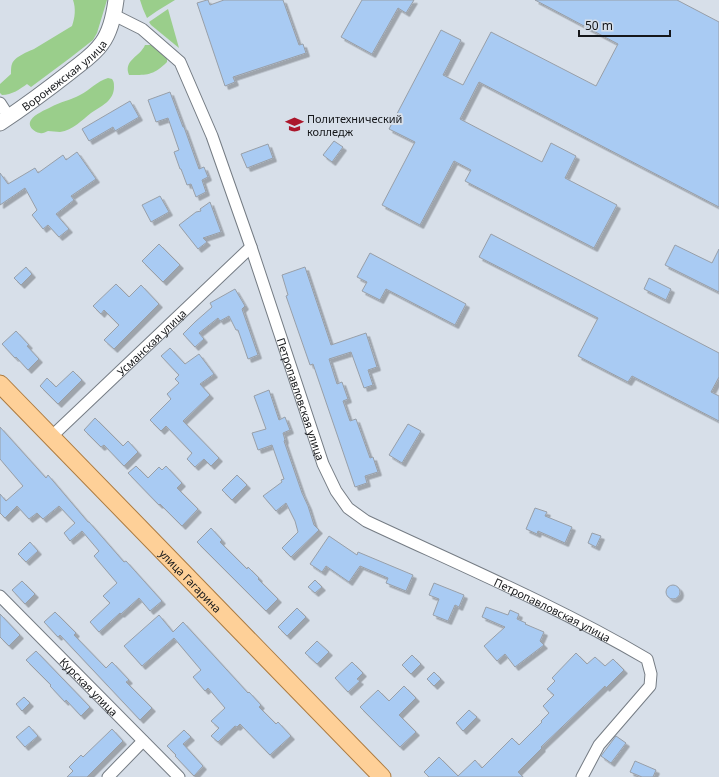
<svg xmlns="http://www.w3.org/2000/svg" width="719" height="777" viewBox="0 0 719 777" font-family="'Noto Sans',sans-serif">
  <style>
    .green { fill: #9ace8b }
    .building { fill: #a9cbf3; stroke: #989fa8; filter: url(#shadow) }
    .lines { fill: none; stroke-linecap: round; stroke-linejoin: round }
    .street-casing { stroke: #757c84; stroke-width: 13 }
    .secondary-casing { stroke: #757c84; stroke-width: 17 }
    .primary-casing { stroke: #ac7b40; stroke-width: 19 }
    .street { stroke: #fff; stroke-width: 11 }
    .secondary { stroke: #fff; stroke-width: 15 }
    .primary { stroke: #fed098; stroke-width: 17 }
    .labels { text-anchor: middle; dominant-baseline: central; stroke-width: 4; stroke-linejoin: round; paint-order: stroke }
    .street-label { font-size: 11px; fill: #15171a; stroke: #d7dfe9 }
    .poi-label { font-size: 11px; fill: #15171a; stroke: #d7dfe9; text-anchor: start }
  </style>
  <defs>
    <filter id="shadow"><feDropShadow dx="3.5" dy="3.5" stdDeviation="0" flood-color="#0004"/></filter>
  </defs>
  <rect width="100%" height="100%" fill="#d7dfe9"/>
  <g class="green">
    <path d="M73,0h34l-10,33 -4,7 -23,18 -39,29 -4,-3c-7,5 -15,11 -25,11l-2,-2v-9l11,-10c0,-3 0,-8 1,-10 2,-7 17,-13 22,-15l38,-23c3,-9 4,-17 1,-26z"/>
    <path d="M140,0h35l-18,11 -10,7 -4,-9z"/>
    <path d="M168,9l11,39 -28,-23 -2,-3z"/>
    <path d="M145,45h8l14,10v7c-14,14 -21,13 -38,13 -6,-15 11,-18 16,-30z"/>
    <path d="M108,78l4,1c2,3 2,4 2,8 0,14 -13,19 -23,26 -9,7 -18,17 -31,19 -4,0 -8,-1 -12,-1 -3,1 -5,3 -8,2 -6,-1 -13,-7 -9,-13 4,-6 14,-10 20,-13 9,-5 20,-7 29,-12 10,-5 17,-14 28,-17z"/>
  </g>
  <g class="building">
    <path d="M207,0h1l2,5 14,-5h59l16,45 4,-1 3,9 -73,24 2,5 -10,4 -28,-83z"/>
    <path d="M362,0h52l-8,13 -8,-5 -26,46 -31,-17z"/>
    <path d="M535,0h142l42,22v185l-240,-125 -19,37 82,43 9,-19 25,13 -11,22 52,27 -23,43 -129,-67 6,-11 -17,-9 -34,64 -38,-20 33,-63 -26,-13 52,-99 20,10 -18,35 20,10 28,-53 105,54 22,-42z"/>
    <path d="M170,92l13,35h1l15,42 5,-2 4,10 -6,3 4,12 -10,5 -5,-13 -4,1 -6,-16h-1l-6,-17 5,-2 -11,-32 -12,4 -8,-22z"/>
    <path d="M130,101l9,16 -24,14 -2,-4 -24,14 -7,-12z"/>
    <path d="M334,141l9,6 -11,15 -9,-7z"/>
    <path d="M268,144l5,14 -26,10 -6,-14z"/>
    <path d="M77,152l19,27 -25,17 3,4 -18,14 13,15 -10,8 -11,-12 -5,4 -11,-14 5,-5 -12,-22 -25,17v-32l8,11 27,-16 3,5 25,-18 3,5z"/>
    <path d="M160,196l9,16 -18,10 -9,-17z"/>
    <path d="M210,202l11,30 -18,6 4,4 -9,7 -19,-24 17,-13 5,-1 -1,-2z"/>
    <path d="M491,234l228,119v24l-8,15 8,4v25l-87,-45 -4,6 -50,-26 20,-38 -119,-61z"/>
    <path d="M159,244l21,21 -17,17 -21,-21z"/>
    <path d="M675,245l37,18 7,-14v43l-54,-27z"/>
    <path d="M370,253l96,51 -11,21 -69,-36 -6,11 -18,-9 5,-9 -10,-5z"/>
    <path d="M26,267l6,7 -11,11 -7,-7z"/>
    <path d="M305,267l26,78 35,-12 11,34 -9,3 5,15 -9,3 -13,-36 -22,7 8,25 5,-2 6,17 -5,2 7,20 6,-2 14,39 3,-1 5,15 -13,4 2,7 -12,4 -42,-123 -3,1 -24,-69 2,-1 -6,-20z"/>
    <path d="M649,278l22,11 -5,11 -22,-11z"/>
    <path d="M116,284l13,13 12,-12 18,19 -45,45 -10,-9 15,-15 -15,-15 -3,4 -8,-8z"/>
    <path d="M235,289l10,17 -3,3 16,46 -10,4 -10,-29h-2l-7,-14 -9,5 -2,-3 -19,15 5,6 -9,8 -12,-13 12,-12 17,-15 -2,-4z"/>
    <path d="M16,331l13,14 -2,1 12,13 -11,11 -12,-13 -1,1 -13,-14z"/>
    <path d="M170,348l15,16 14,-10 15,20 -14,10 10,11 -27,26 36,37 -8,8 -7,-7 -9,8 -8,-8 5,-6 -26,-27 -5,5 -11,-11 21,-21 -4,-5 12,-11 -4,-4 4,-4 -18,-19z"/>
    <path d="M73,371l9,9 -24,24 -18,-18 7,-8 9,9z"/>
    <path d="M269,390l10,30 6,-3 5,13 -7,3 2,7 -1,1 18,52 6,13 6,19 5,5 -28,27 -9,-9 16,-16 -3,-11 -9,-18 -10,8 -13,-15 19,-14 -1,-2 3,-1 -12,-34 -14,5 -6,-17 14,-4 -12,-33z"/>
    <path d="M95,418l28,28 5,-5 10,11 -14,14 -20,-21 -3,2 -17,-17z"/>
    <path d="M408,424l13,7 -19,32 -13,-8z"/>
    <path d="M0,427l46,51 2,-3 40,47h1l35,40 2,-1 36,40 -12,10 -11,-13 -18,16 -1,-1 -21,19 -9,-10 20,-19 -7,-7 14,-13 -23,-27 5,-5 -17,-20 -12,10 -6,-8 11,-10 -16,-17 -16,13 -6,-6 -8,6 -12,-13 -12,12 -5,-5v-19l6,7 17,-15 -23,-27z"/>
    <path d="M136,466l12,12 11,-11 3,3 4,-4 16,17 -5,5 21,21 -16,17 -22,-22 -1,1 -31,-32z"/>
    <path d="M237,475l10,10 -15,15 -10,-10z"/>
    <path d="M535,508l12,4 -2,4 27,11 -7,16 -27,-12 -1,3 -11,-5z"/>
    <path d="M211,528l11,12 -2,2 27,27 1,-2 11,11 -1,1 20,20 -12,12 -69,-69z"/>
    <path d="M592,533l9,3 -5,11 -8,-4z"/>
    <path d="M329,536l28,19 1,-3 55,23 -7,16 -20,-8 2,-5 -28,-12 -11,16 -23,-16 -4,6 -12,-8z"/>
    <path d="M30,542l8,9 -12,11 -8,-8z"/>
    <path d="M315,580l7,7 -7,6 -7,-6z"/>
    <path d="M22,581l13,13 -10,10 -13,-14z"/>
    <path d="M434,583l30,12 -5,12 -4,-2 -7,16 -15,-6 6,-16 -10,-4z"/>
    <circle cx="673" cy="592" r="7"/>
    <path d="M486,607l22,8 2,-5 9,4 -2,5 9,4 -1,1 19,8 -4,9 4,4 -29,22 -10,-13 -8,7 -13,-15 21,-19 -23,-10z"/>
    <path d="M297,608l9,9 -19,19 -9,-9z"/>
    <path d="M55,612l21,21 -2,2 32,33 6,-6 17,18 -3,2 26,26 -12,12 -80,-85 -2,2 -14,-15z"/>
    <path d="M0,614l20,21 -11,11 -9,-9z"/>
    <path d="M159,615l14,17 10,-10 65,71 1,-1 12,13 -2,2 17,17 2,-2 13,14 -21,19 -30,-31 -3,3 -2,-1 -17,16 -7,-6 8,-8 -8,-7 14,-13 -17,-20 -3,3 -12,-14 8,-7 -27,-32 -32,28 -18,-20z"/>
    <path d="M317,641l12,11 -12,12 -12,-11z"/>
    <path d="M36,651l54,56 -9,9 -15,-16 -1,2 -15,-16 1,-1 -25,-25z"/>
    <path d="M576,653l11,11 8,-7 10,9 8,-7 11,11 -18,18 -1,-2 -64,61 1,1 -24,24 5,5h-94l-5,-5 15,-15 19,19 17,-16 7,8 30,-30 7,7 23,-23 -1,-1 8,-8 -6,-7 11,-11 -7,-6 8,-8 -3,-3z"/>
    <path d="M412,655l9,9 -10,10 -9,-9z"/>
    <path d="M352,662l11,11 -6,6 3,2 -12,11 -13,-14z"/>
    <path d="M434,672l7,7 -7,7 -7,-7z"/>
    <path d="M404,686l12,12 -17,17 17,17 -16,15 -40,-40 18,-17 11,11z"/>
    <path d="M24,697l6,6 -8,8 -6,-7z"/>
    <path d="M469,710l8,7 -14,14 -7,-8z"/>
    <path d="M29,726l9,10 -13,11 -9,-10z"/>
    <path d="M112,729l11,12 -36,36h-20l6,-6 -4,-4 12,-12 2,2z"/>
    <path d="M184,730l7,7 -8,7 20,22 -9,10 -19,-20 1,-1 -9,-9z"/>
    <path d="M616,736l10,7 -15,20 -10,-7z"/>
    <path d="M635,761l21,9 -3,7h-11l-12,-5z"/>
  </g>
  <g class="lines">
    <defs>
      <g id="street">
        <path id="s1" d="M114,15l28,14 38,33 32,74 39,111 72,217 13,27 12,17 18,13c94,44 191,85 281,138l4,15 -1,12 -51,59 -17,32"/>
        <path d="M0,103l9,14"/>
        <path id="s2" d="M51,437l200,-190"/>
        <path id="s3" d="M0,596l179,181"/>
        <path d="M108,777l35,-36"/>
      </g>
      <g id="secondary">
        <path id="s4" d="M0,123c24,-16 47,-33 70,-51 11,-9 24,-17 32,-29 9,-12 12,-28 14,-43"/>
      </g>
      <g id="primary">
        <path id="s5" d="M0,384l382,393"/>
      </g>
    </defs>
    <use href="#street" class="street-casing"/>
    <use href="#secondary" class="secondary-casing"/>
    <use href="#primary" class="primary-casing"/>
    <use href="#street" class="street"/>
    <use href="#secondary" class="secondary"/>
    <use href="#primary" class="primary"/>
  </g>
  <defs>
    <symbol id="university-bare" viewBox="-9 -9 18 18"><path d="M0-5L7-2L0 1L-7-2ZM-4 1L0 2.5L4 1V4Q0 6-4 4Z" fill="#ab162b" stroke="#d7dfe9" stroke-width="2.5" paint-order="stroke"/></symbol>
  </defs>
  <g fill-rule="evenodd">
    <use href="#university-bare" x="282" y="112" width="25" height="25"/>
  </g>
  <g class="labels">
    <g class="street-label">
      <text stroke="none"><textPath href="#s4" startOffset="80">Воронежская улица</textPath></text>
      <text stroke="none"><textPath href="#s2" startOffset="138">Усманская улица</textPath></text>
      <text stroke="none"><textPath href="#s1" startOffset="440">Петропавловская улица</textPath></text>
      <text stroke="none"><textPath href="#s5" startOffset="274">улица Гагарина</textPath></text>
      <text stroke="none"><textPath href="#s1" startOffset="788">Петропавловская улица</textPath></text>
      <text stroke="none"><textPath href="#s3" startOffset="127">Курская улица</textPath></text>
    </g>
    <g class="poi-label">
      <text x="307" y="118">Политехнический<tspan x="307" dy="13">колледж</tspan></text>
    </g>
  </g>
  <path d="M579 30v6h91v-6" fill="none" stroke="#15171a" stroke-width="2"/>
  <text x="585" y="30" font-size="12" fill="#15171a" stroke="#d7dfe9" stroke-width="3" paint-order="stroke">50 m</text>
</svg>
